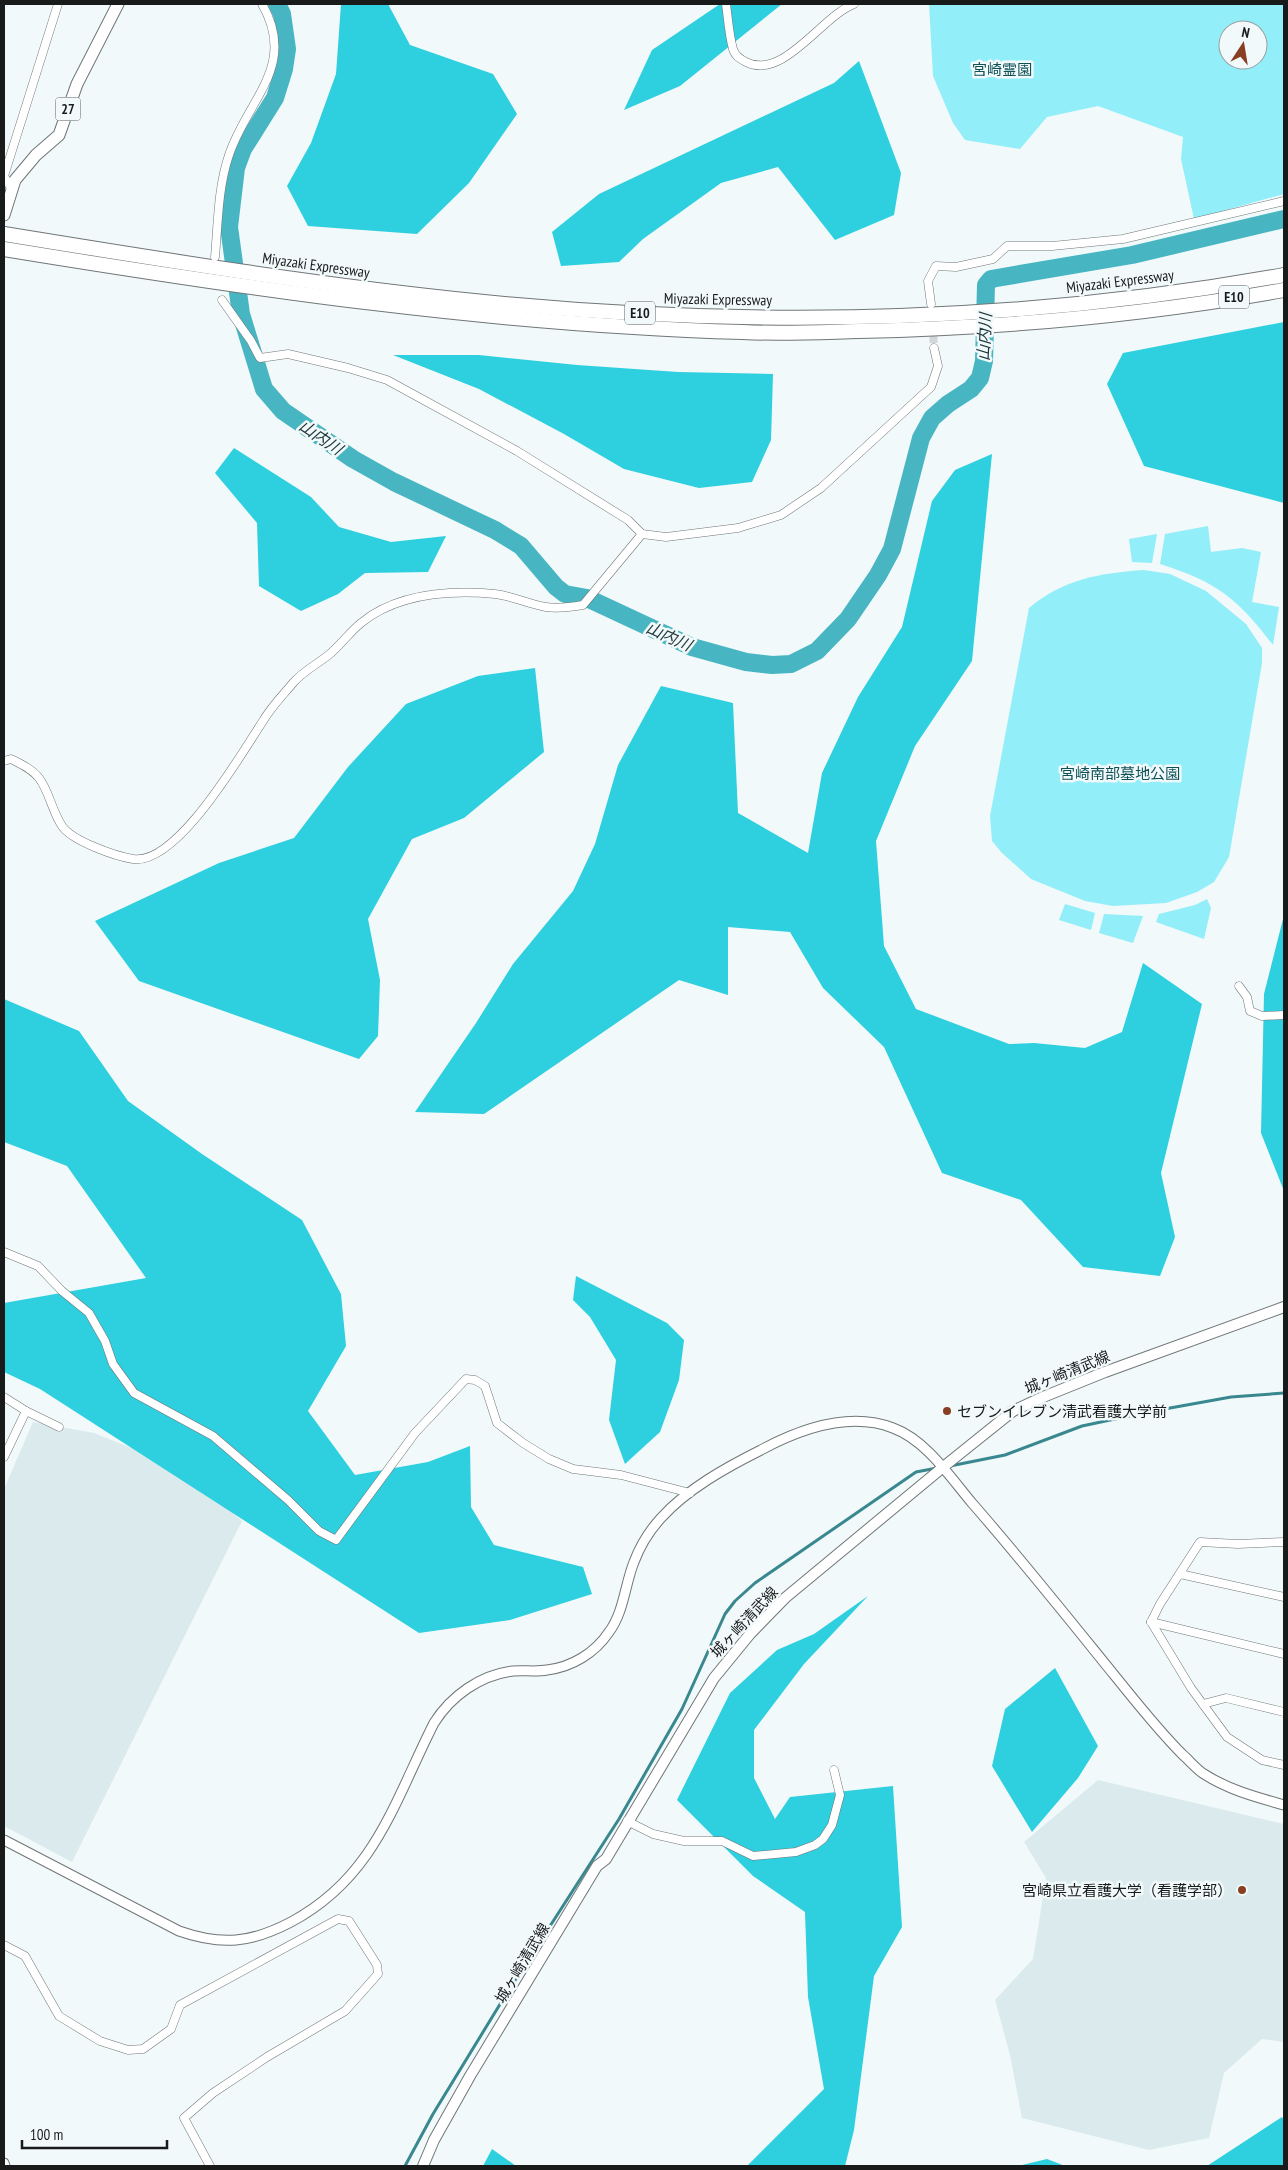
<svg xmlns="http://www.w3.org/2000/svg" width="1288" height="2170" viewBox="0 0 1288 2170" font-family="'PT Sans Narrow','Noto Sans JP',sans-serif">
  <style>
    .built { fill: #dbebed }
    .green { fill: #92eef8; fill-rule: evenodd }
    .forest { fill: #2ecfdf }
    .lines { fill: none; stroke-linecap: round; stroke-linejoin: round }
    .stream { stroke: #398890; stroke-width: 3 }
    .river { stroke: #47b6c2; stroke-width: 18 }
    .minor-tunnel { stroke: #d1d8d9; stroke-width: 8; stroke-dasharray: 8 4; stroke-linecap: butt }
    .minor-casing { stroke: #707677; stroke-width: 9 }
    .tertiary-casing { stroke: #707677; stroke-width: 11 }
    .secondary-casing { stroke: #707677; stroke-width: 12 }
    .primary-casing { stroke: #707677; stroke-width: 13 }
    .motorway-casing { stroke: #707677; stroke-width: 16 }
    .minor { stroke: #fff; stroke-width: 8 }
    .tertiary { stroke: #fff; stroke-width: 9 }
    .secondary { stroke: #fff; stroke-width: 10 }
    .primary { stroke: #fff; stroke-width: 11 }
    .motorway { stroke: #fff; stroke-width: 14 }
    .poi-dot { fill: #894022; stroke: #f1f9fa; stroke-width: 2 }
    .labels { text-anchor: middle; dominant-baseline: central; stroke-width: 5; stroke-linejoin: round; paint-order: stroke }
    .shield { fill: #f1f9fa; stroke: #5a5e5e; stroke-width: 1 }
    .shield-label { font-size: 14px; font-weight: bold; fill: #191b1b }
    .park-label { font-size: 15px; fill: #0f5157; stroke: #f1f9fa }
    .street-label { font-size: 15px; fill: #191b1b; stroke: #f1f9fa }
    .poi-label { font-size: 15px; fill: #191b1b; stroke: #f1f9fa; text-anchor: start }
    .water-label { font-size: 16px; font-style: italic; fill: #1c3538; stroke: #f1f9fa }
  </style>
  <rect width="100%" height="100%" fill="#f1f9fa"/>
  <g class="built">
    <path d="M33,1422l61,11 83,33 65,55 -170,341 -68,-36v-337z"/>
    <path d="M1098,1780l186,44v218l-22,-3 -38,34 -15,65 -60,12 -127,-32 -12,-63 -15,-55 38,-41 13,-81 -22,-36z"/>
  </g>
  <g class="green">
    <path d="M929,4h355v190l-90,25 -13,-60 2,-22 -85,-31 -51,11 -27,32 -55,-9 -12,-17 -20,-47zM1228,30h30v30h-30z"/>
    <path d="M1208,526l3,26 31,-4 19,4 -9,50 27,5 -6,38c-36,-47 -56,-63 -113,-81l5,-30z"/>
    <path d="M1157,534l-5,29 -20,-1 -3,-23z"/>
    <path d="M1144,570l26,4 36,17 40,33 16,24v15l-33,194 -15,25 -17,10 -31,11 -53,3 -28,-5 -54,-22 -29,-26 -10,-12 -2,-25 39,-208c34,-29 72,-35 115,-38z"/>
    <path d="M1207,899l4,9 -7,31 -48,-17 3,-8 36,-9z"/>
    <path d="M1065,904l30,9 -4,17 -32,-10z"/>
    <path d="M1104,914l39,2 -10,27 -34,-10z"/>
  </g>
  <g class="forest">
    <path d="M341,4h47l22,41 83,29 24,40 -48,69 -52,51 -109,-8 -21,-40 24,-43 25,-69z"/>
    <path d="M720,4h62l-102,82 -56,24 28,-60z"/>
    <path d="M859,61l42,112 -7,42 -59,25 -57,-73 -57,16 -78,56 -24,23 -58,4 -9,-34 47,-38 235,-111z"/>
    <path d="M1284,322v181l-140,-37 -37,-82 16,-31z"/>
    <path d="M393,355h86l98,10 101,7 95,2 -2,66 -19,42 -53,6 -75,-19 -60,-35 -85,-45z"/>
    <path d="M234,448l77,49 28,30 52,15 55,-6 -18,36 -63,1 -27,21 -37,17 -42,-25 -2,-63 -42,-50z"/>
    <path d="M992,454l-20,207 -57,85 -39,95 8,105 32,63 93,35 25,-1 51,5 37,-16 21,-69 59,41 -41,169 14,64 -15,39 -77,-9 -62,-67 -79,-27 -58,-126 -61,-59 -33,-56 -62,-5v68l-49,-15 -195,134 -69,-2 61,-89 37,-59 60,-73 22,-47 23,-79 43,-79 72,17 5,110 70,40 14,-80 36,-76 44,-70 30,-126 23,-31z"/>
    <path d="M535,668l9,84 -80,66 -52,21 -44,80 12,61 -2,56 -19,23 -220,-78 -44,-60 124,-58 75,-25 54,-71 58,-63 72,-28z"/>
    <path d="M1284,915v276l-23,-58 3,-139z"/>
    <path d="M4,999l75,32 49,70 74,53 100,66 39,74 5,52 -38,65 47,64 73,-13 42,-16 1,61 23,38 89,22 9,27 -82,26 -91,13 -379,-244 -36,-17v-69l142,-25 -79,-112 -63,-24z"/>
    <path d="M576,1276l91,47 17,17 -5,40 -19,52 -35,32 -16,-44 7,-60 -26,-43 -17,-17z"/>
    <path d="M868,1596l-64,68 -50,66v48l21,41 15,-22 103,-11 9,141 -28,49 -20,154 -9,36h-98l77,-77 -16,-92 -3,-85 -52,-36 -76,-76 53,-107 47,-43 37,-16z"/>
    <path d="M1055,1668l43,78 -20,32 -46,54 -40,-66 13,-57z"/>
    <path d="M1282,2117l2,4v45h-77z"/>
    <path d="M492,2149l24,17h-33z"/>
    <path d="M1047,2159l18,7h-47z"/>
  </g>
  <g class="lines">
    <g class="stream">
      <path d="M950,1466l55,-11 77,-29 66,-14 83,-15 53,-4"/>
      <path d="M405,2166l28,-52 72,-118 114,-177 63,-110 43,-95 10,-13 20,-18 161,-111 21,-4"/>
    </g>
    <path class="river" d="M277,4l5,10 5,35 -3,20 -9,29 -32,51 -7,19 -7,59 12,87 23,75 19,22 70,48 41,23 101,48 26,16 35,41 9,7 22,4 105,49 54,15 26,3 19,-1 26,-13 31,-32 30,-44 14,-26 29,-111 11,-20 16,-14 23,-15 9,-11 4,-17 2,-76 5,-6 141,-24 152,-36"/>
    <path class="minor-tunnel" d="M932,311l2,37"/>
    <defs>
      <g id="minor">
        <path d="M726,4c2,14 3,31 7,45 2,7 7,10 13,13 37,19 76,-46 108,-58"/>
        <path d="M11,188l-7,-12 54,-172"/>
        <path d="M215,257c3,-34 3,-70 14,-102 18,-55 69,-89 33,-151"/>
        <path d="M222,300l29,41 9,17 28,-4 60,14 39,12 130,71 111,69 14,14 24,3 72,-9 43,-13 40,-27 110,-101 7,-21 -4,-18"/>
        <path d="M931,304l-3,-23 8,-15 20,1 37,-8 14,-13h45l71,-7 161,-38"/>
        <path d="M4,761l7,-2c10,5 21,10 28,19 10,13 13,33 23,48 10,15 53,30 71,33 44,7 108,-105 130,-138 8,-14 20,-26 30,-38 11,-13 27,-20 39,-31 10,-9 19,-21 29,-29 37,-30 89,-33 134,-29 18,2 33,10 51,13 12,2 25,0 37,-2l59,-71"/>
        <path d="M1239,986l8,11 3,14 12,5 22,-1"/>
        <path d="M4,1252l34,14 24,25 27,22 16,28 8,23 21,29 79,43 75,64 31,31 17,9 79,-107 51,-54 9,1 10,6 12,37 26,20 26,16 24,10 48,6 69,18"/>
        <path d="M4,1397l22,14 33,16"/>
        <path d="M4,1457l22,-46"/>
        <path d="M1180,1574l104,23"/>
        <path d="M1151,1622l40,66 36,49 35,23 22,5"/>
        <path d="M1151,1622l9,-18 40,-62 38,2 46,-2"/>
        <path d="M1151,1622l133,32"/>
        <path d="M1203,1704l23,-6 58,14"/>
        <path d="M627,1821l26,13 31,7h38l31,15 43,-4 19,-7 8,-6 9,-14 8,-30 -6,-25"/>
        <path d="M4,1945l21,11 34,60 41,25 28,9 15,-1 28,-20 9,-24 158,-86 11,2 28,44 1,9 -33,37 -78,46 -54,36 -29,25 26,48"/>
      </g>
      <g id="tertiary">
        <path d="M4,1840l175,91c43,15 72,12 112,-9 84,-45 103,-120 143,-199 17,-27 46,-48 79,-52 11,-1 23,1 34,-1 25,-3 48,-17 62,-38 15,-20 16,-48 25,-70 6,-16 16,-32 27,-44 26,-29 66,-51 100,-68 39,-21 88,-39 132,-22 33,12 57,49 79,75 49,56 96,115 143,173 22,27 43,54 68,79 7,6 13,14 21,19 25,16 52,23 80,31"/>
        <path d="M4,2163l1,3"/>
      </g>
      <path id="secondary" d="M423,2166l11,-26 36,-64 127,-210 9,-7 108,-181 36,-44 35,-36 157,-130 71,-57 30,-14 62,-25 179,-65"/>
      <path id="primary" d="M4,215l11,-35 21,-25 23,-20 18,-51 41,-80"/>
      <g id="motorway">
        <path d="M4,234c159,26 319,52 480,68 266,26 537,21 800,-27"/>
        <path d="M4,249c245,40 490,76 739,83 39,2 78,0 116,-1 142,-3 286,-16 425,-41"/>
      </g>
    </defs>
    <use href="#minor" class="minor-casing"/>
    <use href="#tertiary" class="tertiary-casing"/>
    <use href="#secondary" class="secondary-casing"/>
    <use href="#primary" class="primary-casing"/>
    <use href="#motorway" class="motorway-casing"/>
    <use href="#minor" class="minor"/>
    <use href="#tertiary" class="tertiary"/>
    <use href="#secondary" class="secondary"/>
    <use href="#primary" class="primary"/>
    <use href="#motorway" class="motorway"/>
  </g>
  <g class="poi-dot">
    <circle cx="947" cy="1411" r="5"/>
    <circle cx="1242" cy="1890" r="5"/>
  </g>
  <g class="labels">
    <g class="shield">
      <rect x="55.5" y="97.5" width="25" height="23" rx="4"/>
      <rect x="1219" y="285.5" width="30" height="23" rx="4"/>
      <rect x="625" y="301.5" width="30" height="23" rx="4"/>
    </g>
    <g class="shield-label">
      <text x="68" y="109">27</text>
      <text x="1234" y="297">E10</text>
      <text x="640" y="313">E10</text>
    </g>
    <g class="park-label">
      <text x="1002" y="69">宮崎霊園</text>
      <text x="1120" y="773">宮崎南部墓地公園</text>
    </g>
    <g class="street-label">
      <text transform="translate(316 265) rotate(8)">Miyazaki Expressway</text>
      <text transform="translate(1120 281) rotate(-7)">Miyazaki Expressway</text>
      <text transform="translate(718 299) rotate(1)">Miyazaki Expressway</text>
      <text transform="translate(1067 1372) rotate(-22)">城ヶ崎清武線</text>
      <text transform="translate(744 1622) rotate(-47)">城ヶ崎清武線</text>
      <text transform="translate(522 1963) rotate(-59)">城ヶ崎清武線</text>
    </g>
    <g class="poi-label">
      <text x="957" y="1411">セブンイレブン清武看護大学前</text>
      <text x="1232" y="1890" text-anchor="end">宮崎県立看護大学（看護学部）</text>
    </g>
    <g class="water-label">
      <text transform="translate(984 337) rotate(-87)">山内川</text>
      <text transform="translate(321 437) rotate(34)">山内川</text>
      <text transform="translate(669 636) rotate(24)">山内川</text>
    </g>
  </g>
  <rect width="1288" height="2170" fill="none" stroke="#191b1b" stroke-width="10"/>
  <g transform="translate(1243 45) rotate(12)"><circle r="24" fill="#f1f9fa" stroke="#9ba0a1"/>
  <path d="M0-4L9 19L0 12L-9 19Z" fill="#894022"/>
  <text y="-8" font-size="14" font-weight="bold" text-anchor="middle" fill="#191b1b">N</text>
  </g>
  <path d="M22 2140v8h145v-8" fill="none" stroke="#191b1b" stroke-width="2.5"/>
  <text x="30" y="2140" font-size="15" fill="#191b1b" stroke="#f1f9fa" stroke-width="4" paint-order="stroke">100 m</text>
</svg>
